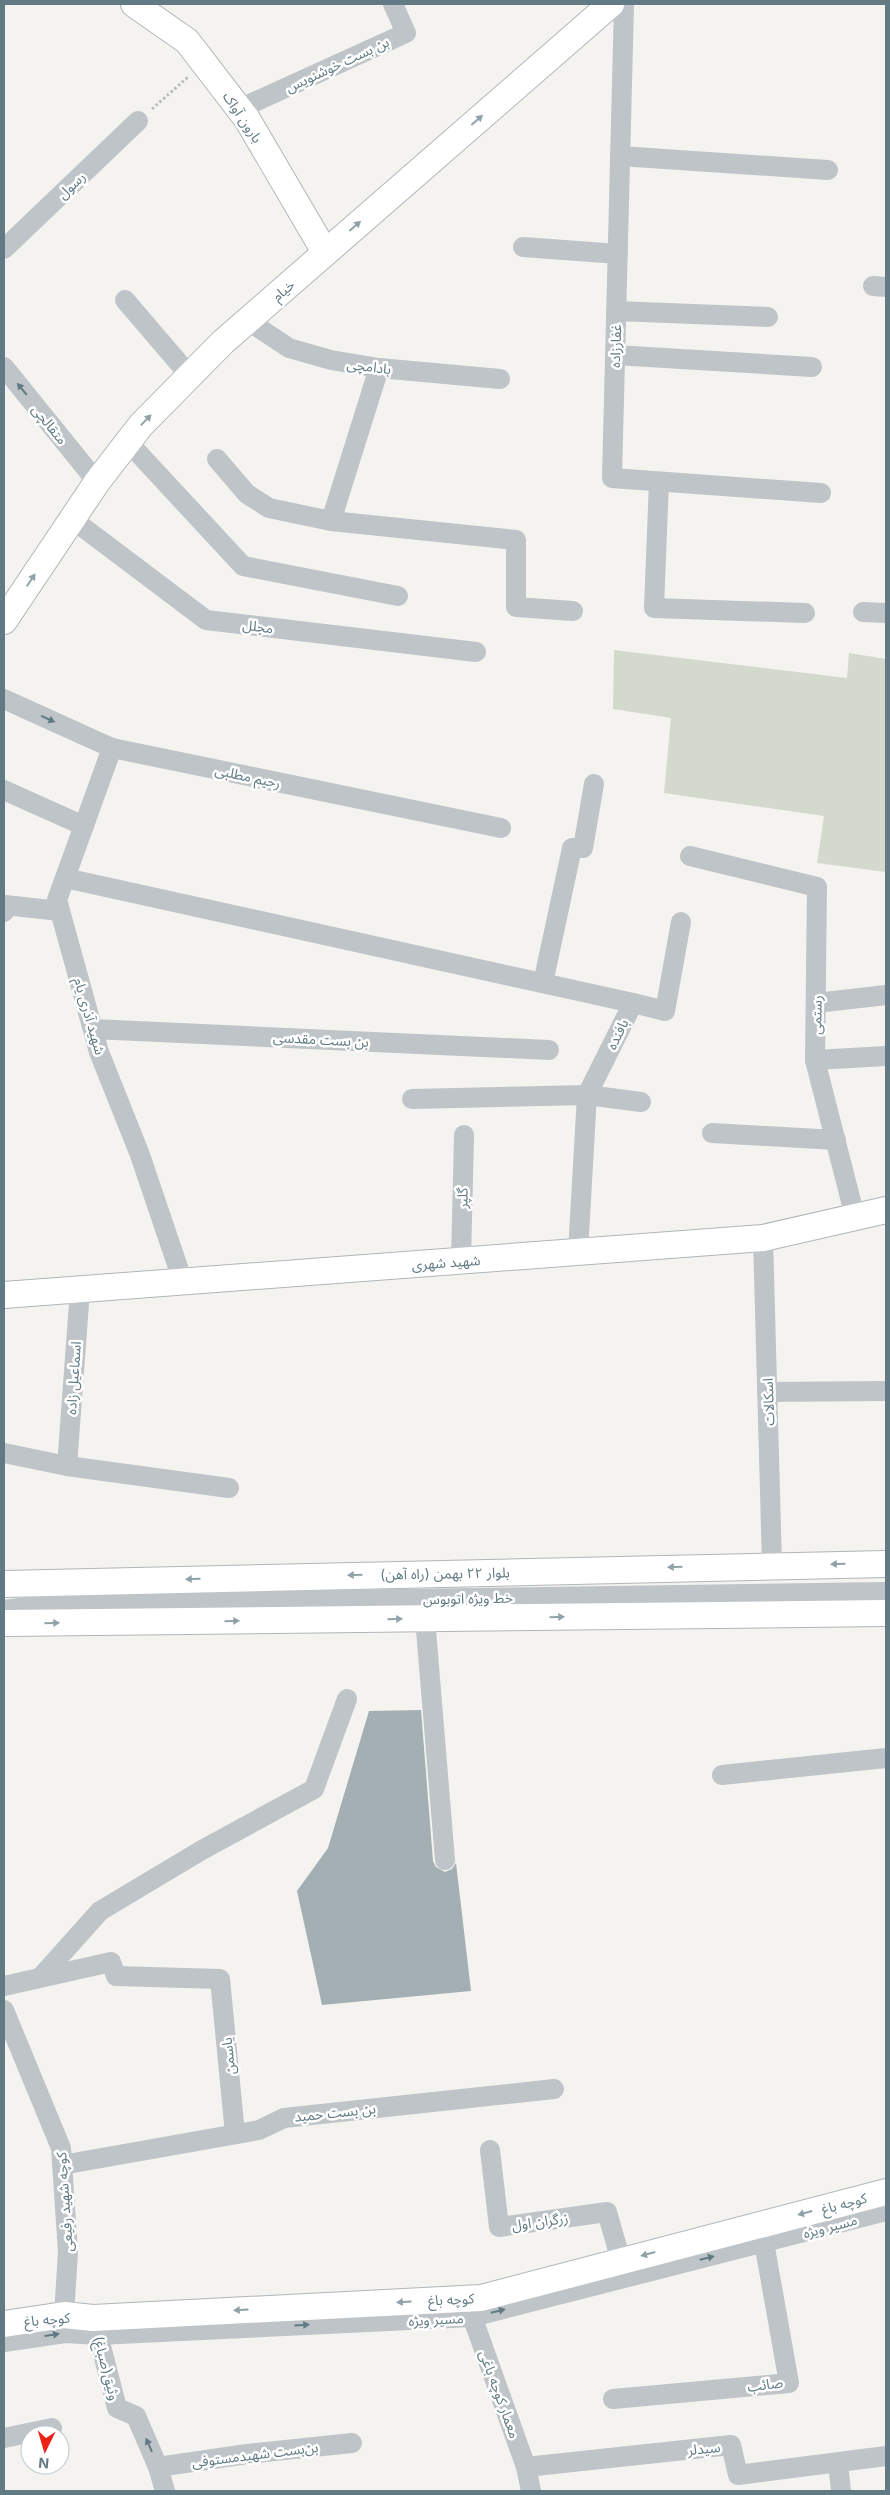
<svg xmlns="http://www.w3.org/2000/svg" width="890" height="2495" viewBox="0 0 890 2495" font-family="Inter,'Noto Sans Arabic',sans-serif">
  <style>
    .green { fill: #d4d9ce }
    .building { fill: #a3afb2 }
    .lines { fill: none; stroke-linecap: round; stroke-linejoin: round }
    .major-casing { stroke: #afb6b9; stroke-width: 28 }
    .path { stroke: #b8bcbe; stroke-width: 3; stroke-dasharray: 2.5 2.5; stroke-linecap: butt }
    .minor { stroke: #bec4c7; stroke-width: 20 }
    .major { stroke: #fff; stroke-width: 26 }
    .oneway { fill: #90a2a8 }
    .oneway2 { fill: #617a83 }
    .labels { text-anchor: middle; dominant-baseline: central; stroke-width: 5; stroke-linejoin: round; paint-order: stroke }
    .street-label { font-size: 14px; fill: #617a83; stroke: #fff }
  </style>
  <rect width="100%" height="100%" fill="#f4f3ef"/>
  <path class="green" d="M614,650l233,28 2,-25 37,6v213l-69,-9 7,-47 -160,-23 7,-75 -58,-9z"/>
  <path class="building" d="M421,1710l12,151 3,6 9,5 7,-3 4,-6 15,128 -149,14 -25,-114 31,-43 41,-137z"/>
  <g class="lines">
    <defs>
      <g id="major">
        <path d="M134,4l53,37 60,78 78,133"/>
        <path d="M4,621l93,-139 44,-57 82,-83 388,-338"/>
        <path d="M4,1295l759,-57 123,-28"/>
        <path d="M4,1584l882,-20"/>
        <path d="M4,1623l882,-10"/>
        <path d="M4,2324l60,-9 29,3 388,-20 405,-106"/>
      </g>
    </defs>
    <use href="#major" class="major-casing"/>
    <path class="path" d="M152,109l36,-32"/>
    <g class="minor">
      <path d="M624,4l-12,474 209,15"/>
      <path d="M239,109l167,-76 -13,-29"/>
      <path d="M620,156l208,14"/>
      <path d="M523,247l95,7"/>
      <path d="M4,249l134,-128"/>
      <path d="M873,286l13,1"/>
      <path d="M125,300l65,76"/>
      <path d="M616,311l152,6"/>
      <path d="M247,320l42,28 42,12 48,8 121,11"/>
      <path d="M615,355l197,12"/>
      <path d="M4,367l93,115"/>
      <path d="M128,442l115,124 155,30"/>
      <path d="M217,459l30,35 22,14 62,13 185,19v67l57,4"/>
      <path d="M659,482l-5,126 151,5"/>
      <path d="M72,519l134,101 270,32"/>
      <path d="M331,521l48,-153"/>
      <path d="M863,612l23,1"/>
      <path d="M4,699l108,49 389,80"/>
      <path d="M112,748l-55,152 42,152 41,103 43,127"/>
      <path d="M4,790l80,36"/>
      <path d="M690,856l127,31 -2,173 40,157"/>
      <path d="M65,878l568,125"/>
      <path d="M4,912l1,-7 55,6"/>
      <path d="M543,983l29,-135h11l11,-64"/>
      <path d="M816,1003l70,-8"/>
      <path d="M93,1029l456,21"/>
      <path d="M815,1060l71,-4"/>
      <path d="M412,1099l175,-4 -9,157"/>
      <path d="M641,1102l-54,-7 46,-92 32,8 16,-89"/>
      <path d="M712,1133l124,7"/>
      <path d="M763,1238l9,327"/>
      <path d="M461,1261l3,-126"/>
      <path d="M767,1392l119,-1"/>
      <path d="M4,1453l63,13 162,22"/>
      <path d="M67,1466l13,-176"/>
      <path d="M4,1610l46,-6 836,-12"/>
      <path d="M425,1618l20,242"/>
      <path d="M722,1775l164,-17"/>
      <path d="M40,1978l60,-67 102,-61 112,-61 33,-90"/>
      <path d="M4,1986l107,-24 5,14 104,3 15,155"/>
      <path d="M4,2010l57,138 7,104 -4,63"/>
      <path d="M490,2150l9,77 108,-15 14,49"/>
      <path d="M62,2165l197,-35 25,-12 270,-29"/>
      <path d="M468,2305l58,162 5,24"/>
      <path d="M95,2323l22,85 19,8 22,51 7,24"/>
      <path d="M4,2342l61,-9 33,2 374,-18 414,-106"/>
      <path d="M613,2399l176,-16 -27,-152"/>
      <path d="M4,2438l48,-10"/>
      <path d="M838,2463l3,28"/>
      <path d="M158,2467l89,-13 105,-11"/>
      <path d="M526,2467l205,-22 7,30 148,-19"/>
    </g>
    <use href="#major" class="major"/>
  </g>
  <defs><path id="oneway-solid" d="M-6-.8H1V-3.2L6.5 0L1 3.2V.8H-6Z" transform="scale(1.25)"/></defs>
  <g class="oneway">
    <use href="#oneway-solid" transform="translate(477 120) rotate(-41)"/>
    <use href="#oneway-solid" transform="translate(355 226) rotate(-41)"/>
    <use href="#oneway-solid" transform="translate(146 420) rotate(-46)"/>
    <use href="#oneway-solid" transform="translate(31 580) rotate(-56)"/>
    <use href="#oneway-solid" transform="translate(838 1564) rotate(179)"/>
    <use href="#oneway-solid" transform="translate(675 1567) rotate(179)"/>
    <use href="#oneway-solid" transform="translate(355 1575) rotate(179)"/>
    <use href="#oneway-solid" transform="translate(193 1579) rotate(179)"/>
    <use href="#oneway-solid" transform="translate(557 1617) rotate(-1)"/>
    <use href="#oneway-solid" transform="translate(395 1619) rotate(-1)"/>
    <use href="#oneway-solid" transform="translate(232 1621) rotate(-1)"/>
    <use href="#oneway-solid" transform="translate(52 1623) rotate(-1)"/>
    <use href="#oneway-solid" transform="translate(805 2213) rotate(165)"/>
    <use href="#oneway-solid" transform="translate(648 2254) rotate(165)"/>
    <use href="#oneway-solid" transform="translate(404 2302) rotate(177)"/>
    <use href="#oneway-solid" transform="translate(241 2310) rotate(177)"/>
  </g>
  <g class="oneway2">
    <use href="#oneway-solid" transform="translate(22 389) rotate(-129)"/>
    <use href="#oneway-solid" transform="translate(48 719) rotate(24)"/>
    <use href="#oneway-solid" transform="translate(707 2258) rotate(-14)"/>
    <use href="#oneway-solid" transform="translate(498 2311) rotate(-14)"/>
    <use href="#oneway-solid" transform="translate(302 2325) rotate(-3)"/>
    <use href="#oneway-solid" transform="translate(52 2335) rotate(-8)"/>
    <use href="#oneway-solid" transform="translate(149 2445) rotate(-114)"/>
  </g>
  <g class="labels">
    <g class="street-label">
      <text transform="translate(337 64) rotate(-25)">بن بست خوشنویس</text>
      <text transform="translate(243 117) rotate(56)">بارون آواک</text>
      <text transform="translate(71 185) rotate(-44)">رسول</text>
      <text transform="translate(283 290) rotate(-41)">خیام</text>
      <text transform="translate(615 346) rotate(-88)">غفارزاده</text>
      <text transform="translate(369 366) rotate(7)">بادامچی</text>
      <text transform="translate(50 424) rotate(51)">متقالچی</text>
      <text transform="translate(258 626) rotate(7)">مجلل</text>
      <text transform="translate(248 776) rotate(12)">رحیم مطلبی</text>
      <text transform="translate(816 1015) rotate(-89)">رستمی</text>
      <text transform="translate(90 1016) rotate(74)">شهید آذری یام</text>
      <text transform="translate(617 1034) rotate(-64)">بافنده</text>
      <text transform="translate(321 1039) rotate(3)">بن بست مقدسی</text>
      <text transform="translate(462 1198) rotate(-89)">گلپر</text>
      <text transform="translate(446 1262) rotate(-4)">شهید شهری</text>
      <text transform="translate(73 1378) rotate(-86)">اسماعیل زاده</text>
      <text transform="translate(768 1402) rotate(-92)">اسکالات</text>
      <text transform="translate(445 1573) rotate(-1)">بلوار ۲۲ بهمن (راه آهن)</text>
      <text transform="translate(468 1598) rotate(-1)">خط ویژه اتوبوس</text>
      <text transform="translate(228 2056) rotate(-96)">یاسمن</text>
      <text transform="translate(335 2112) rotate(-6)">بن بست حمید</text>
      <text transform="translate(64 2202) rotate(-94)">کوچه شهید رفیعی</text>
      <text transform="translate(844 2203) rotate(-15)">کوچه باغ</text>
      <text transform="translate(540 2221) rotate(-8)">زرگران اول</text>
      <text transform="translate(830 2226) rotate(-15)">مسیر ویژه</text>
      <text transform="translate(451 2299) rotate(-3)">کوچه باغ</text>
      <text transform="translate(47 2319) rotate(-5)">کوچه باغ</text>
      <text transform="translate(436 2319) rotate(-3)">مسیر ویژه</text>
      <text transform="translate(107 2368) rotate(75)">وثیق(صباغ)</text>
      <text transform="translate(765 2384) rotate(-7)">صائب</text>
      <text transform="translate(500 2394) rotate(70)">معمار کوچه باغی</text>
      <text transform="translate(704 2448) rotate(-6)">سیدلر</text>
      <text transform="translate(255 2454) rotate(-7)">بن‌بست شهیدمستوفی</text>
    </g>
  </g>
  <rect width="890" height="2495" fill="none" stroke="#617a83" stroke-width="10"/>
  <g transform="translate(45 2450) rotate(185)"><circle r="24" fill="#ffffff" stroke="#c0cacd"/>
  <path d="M0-4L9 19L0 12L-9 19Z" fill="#ed2217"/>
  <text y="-8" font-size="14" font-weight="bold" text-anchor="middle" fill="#617a83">N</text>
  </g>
</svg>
